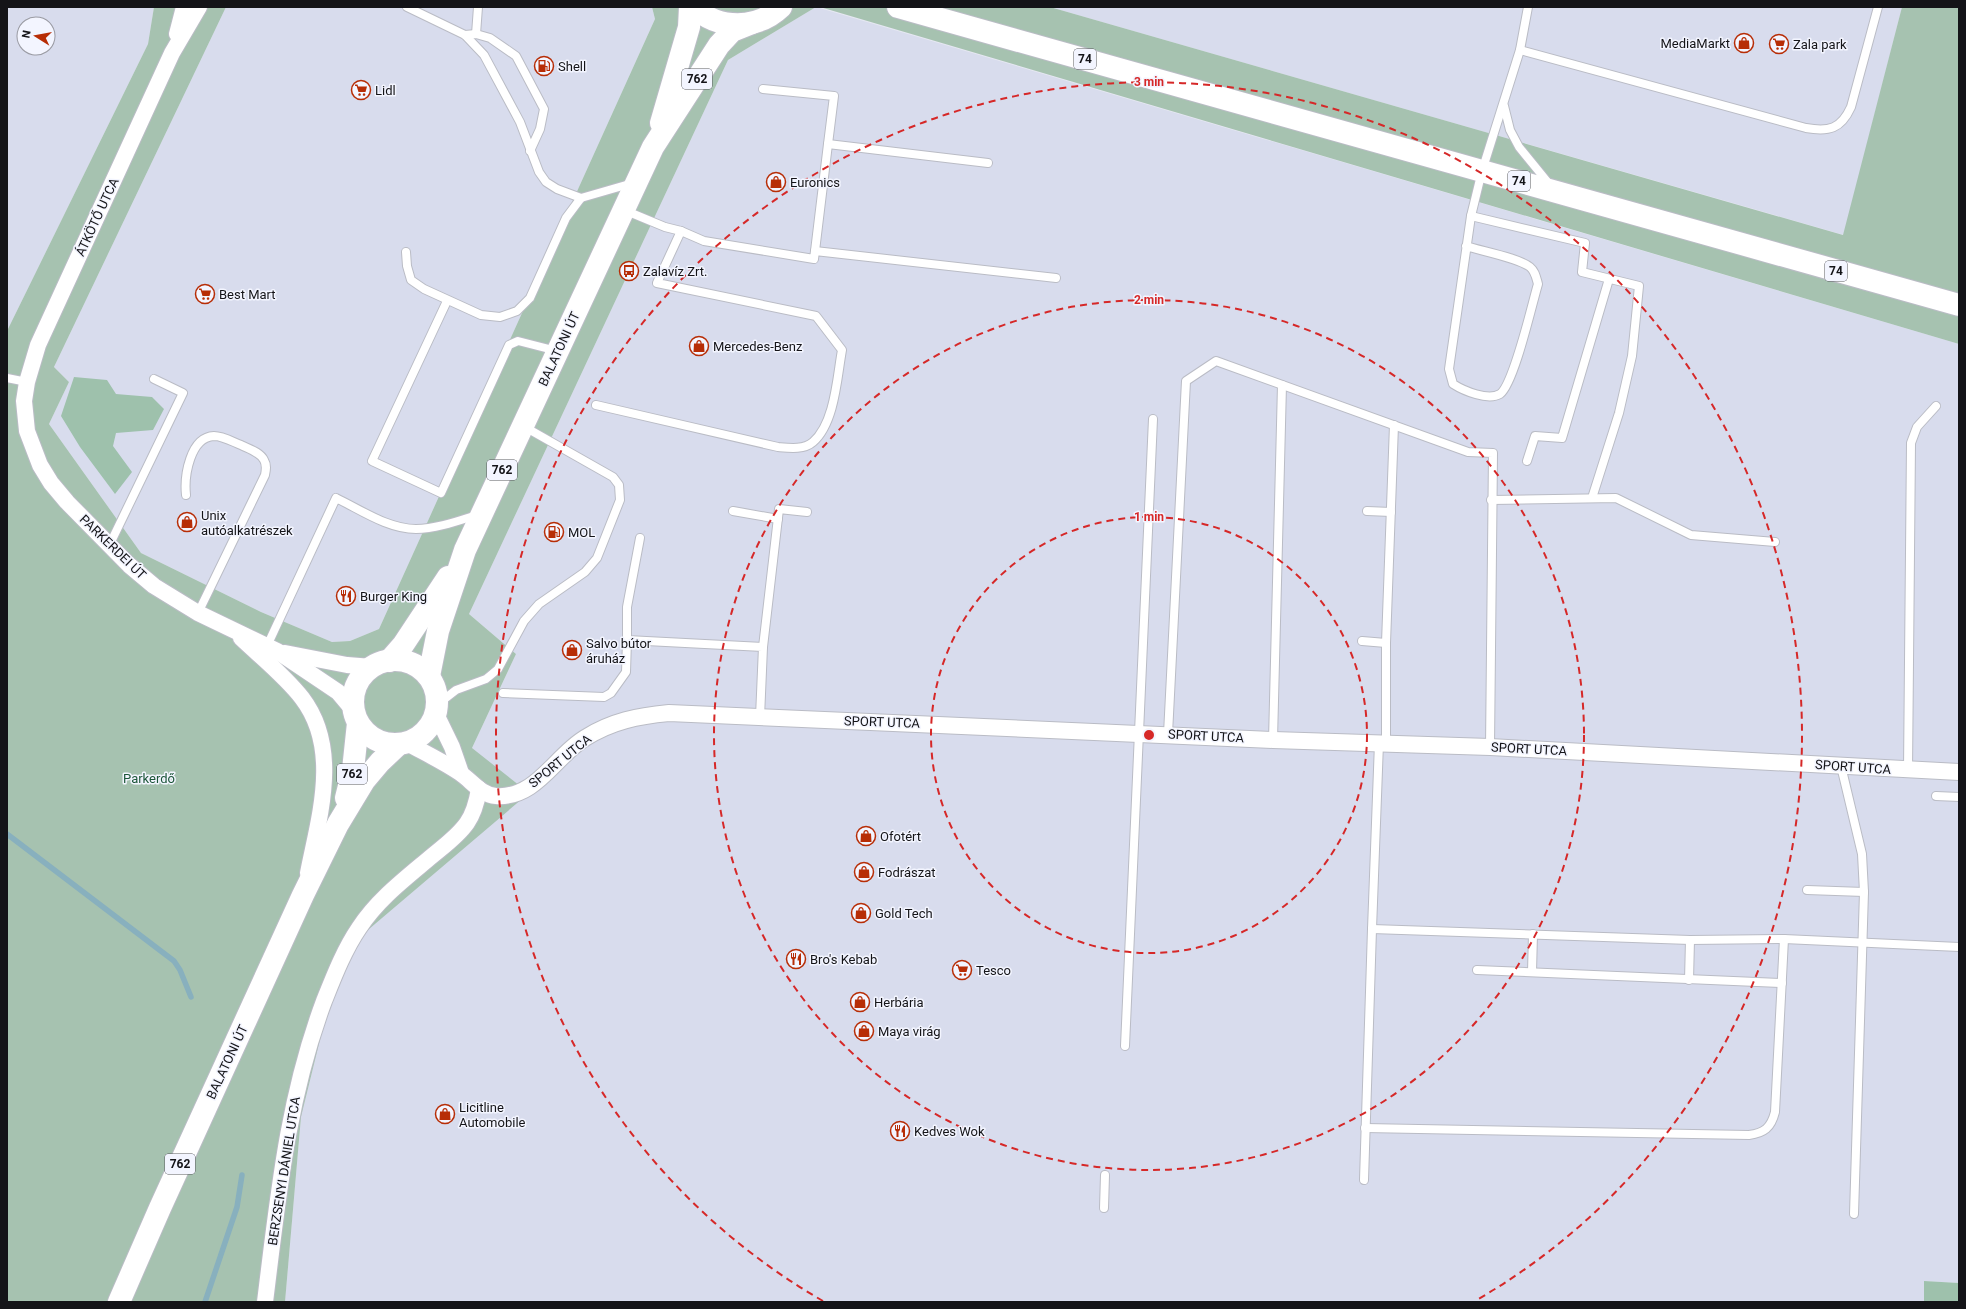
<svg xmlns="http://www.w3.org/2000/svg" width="1966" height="1309" viewBox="0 0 1966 1309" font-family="Roboto,sans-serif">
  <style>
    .built { fill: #d8dced; fill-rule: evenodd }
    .green { fill: #a6c2b0 }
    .forest { fill: #9ec1ac }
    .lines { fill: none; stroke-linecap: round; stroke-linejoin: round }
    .stream { stroke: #88b0be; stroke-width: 5.5 }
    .lane-casing { stroke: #babcc5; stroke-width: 10 }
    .street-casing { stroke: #babcc5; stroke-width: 18 }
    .primary-casing { stroke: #babcc5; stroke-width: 24 }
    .lane { stroke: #fff; stroke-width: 8 }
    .street { stroke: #fff; stroke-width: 16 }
    .primary { stroke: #fff; stroke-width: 22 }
    .ring { fill: none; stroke: #d62828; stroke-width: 2; stroke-dasharray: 7 5 }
    .labels { text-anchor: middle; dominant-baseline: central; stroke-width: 3; stroke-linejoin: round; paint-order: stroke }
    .shield { fill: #f3f5ff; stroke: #57585d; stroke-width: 1 }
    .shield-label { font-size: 12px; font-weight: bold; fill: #141418 }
    .poi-label { font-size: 13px; fill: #141418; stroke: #f3f5ff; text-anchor: start }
    .street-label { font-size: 13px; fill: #141418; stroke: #f3f5ff }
    .park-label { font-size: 13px; fill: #1c5639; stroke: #f3f5ff }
    .centre { fill: #d62828; stroke: #f3f5ff; stroke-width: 2 }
    .ring-label { font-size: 12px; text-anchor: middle; font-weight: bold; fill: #d62828; stroke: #f3f5ff; stroke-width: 3; stroke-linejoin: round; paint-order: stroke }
  </style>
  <rect width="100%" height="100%" fill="#e6e8f2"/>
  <g class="built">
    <path d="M7,7h147l-6,37 -141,287zM24,24h24v24h-24z"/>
    <path d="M226,7h426l3,12 -276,610 -29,12 -18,1 -71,-30 -120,-59 -92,-129 20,-42 -15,-15z"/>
    <path d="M816,7l1143,337v939l-35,-2v21h-1639l16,-185 29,-118 32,-64 110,-187 44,-94 -47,-40 259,-554z"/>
    <path d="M1050,7h852l-58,228z"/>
  </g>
  <g class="green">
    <path d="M154,7h72l-172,360 15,15 -20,42 92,129 120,59 71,30 18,-1 29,-12 276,-610 -3,-12h164l-88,53 -259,554 47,40 -44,94 57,45 -167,142 -32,64 -29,118 -16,185h-278v-971l141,-287z"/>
    <path d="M820,7h230l793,228 59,-228h57v337z"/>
  </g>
  <g class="forest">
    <path d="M74,377l33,3 9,14 36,3 12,12 -11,21 -37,3 -3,13 19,26 -17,22 -35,-47 -19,-31z"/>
    <path d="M1924,1281l35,2v19h-35z"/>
  </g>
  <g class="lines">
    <g class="stream">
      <path d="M7,834l167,127 6,9 11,27"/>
      <path d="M205,1302l32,-95 5,-32"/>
    </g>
    <defs>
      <g id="lane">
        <path d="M407,7l58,28 19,20 36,67 19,50 7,10 11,7 24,9"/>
        <path d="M476,34l2,-27"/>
        <path d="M465,35l11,-1 14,4 26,18 28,53 -4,20 -10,22"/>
        <path d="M1520,50l286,78c23,4 35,1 45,-21l27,-100"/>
        <path d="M763,89l71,7 -6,48"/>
        <path d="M1504,106l6,24 9,17 31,38"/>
        <path d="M624,210l41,17 16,4 23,10 110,18 1,-8 241,27"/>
        <path d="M1471,216l114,27 -3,29 57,14 -7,70 -13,57 -27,85"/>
        <path d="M1466,246c15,5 53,12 64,21 5,4 6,10 8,17 -6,20 -24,100 -38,110 -12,7 -36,-3 -47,-10l-4,-15 22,-153 11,-45 38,-121 8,-43"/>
        <path d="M815,251l13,-107 160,19"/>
        <path d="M406,252l1,14 4,14 13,9 57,26 19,2 17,-6 13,-13 36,-80 15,-20 52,-15"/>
        <path d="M447,301l-75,160 69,32 68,-148 9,-4 39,10"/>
        <path d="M7,378l20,4"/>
        <path d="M596,405l182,42c11,1 26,3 35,-5 22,-19 24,-65 29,-92l-26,-34 -159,-33 24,-52"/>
        <path d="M1527,461l8,-25 27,2 47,-159"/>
        <path d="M186,495c-2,-19 4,-58 28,-59 9,0 19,6 27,9 8,4 19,7 23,15 3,5 2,10 1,15l-67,138"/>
        <path d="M1491,500l125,-2 75,37 84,7"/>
        <path d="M733,511l45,8"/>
        <path d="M1367,511l24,1"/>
        <path d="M109,546l74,-153 -29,-14"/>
        <path d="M627,640v-33l13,-69"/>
        <path d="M1362,641l24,2"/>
        <path d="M267,646l69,-148c25,12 52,31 80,31 20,0 42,-8 61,-14"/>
        <path d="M763,647l16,-138 28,3"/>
        <path d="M503,693l101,4 7,-4 15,-21 1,-32 136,7 -3,70"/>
        <path d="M438,704l18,-14 30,-11 12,-10 26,-48 15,-17 46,-32 12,-14 23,-58 -1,-15 -6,-8 -90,-51"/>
        <path d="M1168,734l18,-353 30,-20 252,91 25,1 -3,294"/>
        <path d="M1273,740l9,-355"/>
        <path d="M1386,743v-100l8,-218"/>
        <path d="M1841,766l21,88 2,38 -10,322"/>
        <path d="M1908,771l3,-328 6,-16 19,-21"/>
        <path d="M1936,796l23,1"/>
        <path d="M1807,890l57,2"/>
        <path d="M1372,929l318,11 94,-1 175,8"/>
        <path d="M1477,970l305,13"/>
        <path d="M1532,972l1,-38"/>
        <path d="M1689,980l1,-40"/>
        <path d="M1125,1046l28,-627"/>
        <path d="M1365,1128l384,7c15,-2 22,-7 26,-23l9,-173"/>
        <path d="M1364,1180l8,-251 7,-186"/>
        <path d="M1104,1208l1,-33"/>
      </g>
      <g id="street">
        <path d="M199,7l-27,46 -134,292 -11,37 -3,19 3,30 13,34 11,18 16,19 62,63 25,21 44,27 79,38 61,41 16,19"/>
        <path d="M177,34l7,-27"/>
        <path d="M241,638c20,19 44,38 61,60 39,51 17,119 6,175"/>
        <path d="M285,653l62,12 25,2"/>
        <path d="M436,714l16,33 9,26"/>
        <path d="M407,743c18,10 37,19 53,30 12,8 21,22 36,23 40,3 59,-40 89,-58 27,-17 53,-22 84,-25l604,27 217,7 469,25"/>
        <path d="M265,1302c13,-104 22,-202 59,-301 10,-25 20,-51 35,-73 19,-29 47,-50 73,-72 12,-10 26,-20 35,-33 7,-10 10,-22 12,-34"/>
      </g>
      <g id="primary">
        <path d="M694,7c24,23 63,23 87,0"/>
        <path d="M898,7l1061,298"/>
        <path d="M661,123l28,-96 1,-20"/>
        <circle cx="395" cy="702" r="42"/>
        <path d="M389,661l14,-16 45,-68"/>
        <path d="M429,676l9,-45 27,-81 188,-403 66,-102 13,-14 20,-8"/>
        <path d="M346,798l7,-28 5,-47"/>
        <path d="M119,1302l41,-94 143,-313 35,-71 26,-43 16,-19 19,-18"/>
      </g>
    </defs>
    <use href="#lane" class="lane-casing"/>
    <use href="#street" class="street-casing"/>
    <use href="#primary" class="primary-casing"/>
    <use href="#lane" class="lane"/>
    <use href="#street" class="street"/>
    <use href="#primary" class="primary"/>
  </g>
  <g class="ring">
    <circle cx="1149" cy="735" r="218"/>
    <circle cx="1149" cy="735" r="435"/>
    <path d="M823 1301A653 653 0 1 1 1475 1301"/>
  </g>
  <defs>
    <symbol id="shop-ring" viewBox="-11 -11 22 22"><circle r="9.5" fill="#f3f5ff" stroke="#b72d06" stroke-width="1.5"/><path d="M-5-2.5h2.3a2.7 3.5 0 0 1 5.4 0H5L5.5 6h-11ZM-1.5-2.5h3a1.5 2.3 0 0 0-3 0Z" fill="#b72d06"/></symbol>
    <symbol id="supermarket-ring" viewBox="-11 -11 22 22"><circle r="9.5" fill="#f3f5ff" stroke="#b72d06" stroke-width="1.5"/><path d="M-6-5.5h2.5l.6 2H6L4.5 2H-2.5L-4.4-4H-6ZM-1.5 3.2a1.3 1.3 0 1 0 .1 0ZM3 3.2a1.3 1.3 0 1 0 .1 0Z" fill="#b72d06"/></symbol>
    <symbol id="fuel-ring" viewBox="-11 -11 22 22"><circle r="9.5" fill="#f3f5ff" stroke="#b72d06" stroke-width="1.5"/><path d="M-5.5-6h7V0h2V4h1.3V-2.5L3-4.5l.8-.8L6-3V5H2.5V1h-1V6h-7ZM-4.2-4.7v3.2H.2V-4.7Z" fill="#b72d06"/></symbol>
    <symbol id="bus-ring" viewBox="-11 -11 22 22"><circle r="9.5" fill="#f3f5ff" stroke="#b72d06" stroke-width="1.5"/><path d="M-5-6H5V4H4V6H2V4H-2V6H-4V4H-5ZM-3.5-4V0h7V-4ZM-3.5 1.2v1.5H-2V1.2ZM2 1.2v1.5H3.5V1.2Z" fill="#b72d06"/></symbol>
    <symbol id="restaurant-ring" viewBox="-11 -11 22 22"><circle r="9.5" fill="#f3f5ff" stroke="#b72d06" stroke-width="1.5"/><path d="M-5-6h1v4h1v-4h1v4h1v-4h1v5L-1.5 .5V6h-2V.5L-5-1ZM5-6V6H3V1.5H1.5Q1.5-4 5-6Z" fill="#b72d06"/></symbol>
  </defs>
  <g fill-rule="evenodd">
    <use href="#shop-ring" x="1733" y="32" width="22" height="22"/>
    <use href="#supermarket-ring" x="1768" y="33" width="22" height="22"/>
    <use href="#fuel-ring" x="533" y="55" width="22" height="22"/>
    <use href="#supermarket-ring" x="350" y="79" width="22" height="22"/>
    <use href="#shop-ring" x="765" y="171" width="22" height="22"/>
    <use href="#bus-ring" x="618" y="260" width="22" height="22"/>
    <use href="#supermarket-ring" x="194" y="283" width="22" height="22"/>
    <use href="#shop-ring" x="688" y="335" width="22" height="22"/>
    <use href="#shop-ring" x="176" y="511" width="22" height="22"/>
    <use href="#fuel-ring" x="543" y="521" width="22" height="22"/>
    <use href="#restaurant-ring" x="335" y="585" width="22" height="22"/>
    <use href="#shop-ring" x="561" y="639" width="22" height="22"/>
    <use href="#shop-ring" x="855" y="825" width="22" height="22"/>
    <use href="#shop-ring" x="853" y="861" width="22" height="22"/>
    <use href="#shop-ring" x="850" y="902" width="22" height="22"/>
    <use href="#restaurant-ring" x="785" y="948" width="22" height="22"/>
    <use href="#supermarket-ring" x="951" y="959" width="22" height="22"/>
    <use href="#shop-ring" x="849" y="991" width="22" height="22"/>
    <use href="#shop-ring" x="853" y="1020" width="22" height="22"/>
    <use href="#shop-ring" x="434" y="1103" width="22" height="22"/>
    <use href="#restaurant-ring" x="889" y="1120" width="22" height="22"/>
  </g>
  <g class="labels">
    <g class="shield">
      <rect x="1074" y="49" width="22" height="20" rx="3"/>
      <rect x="682" y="69" width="30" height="20" rx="3"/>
      <rect x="1508" y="171" width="22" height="20" rx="3"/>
      <rect x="1825" y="261" width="22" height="20" rx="3"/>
      <rect x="487" y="460" width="30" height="20" rx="3"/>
      <rect x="337" y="764" width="30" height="20" rx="3"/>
      <rect x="165" y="1154" width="30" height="20" rx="3"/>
    </g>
    <g class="shield-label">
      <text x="1085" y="59">74</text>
      <text x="697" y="79">762</text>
      <text x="1519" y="181">74</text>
      <text x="1836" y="271">74</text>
      <text x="502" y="470">762</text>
      <text x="352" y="774">762</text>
      <text x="180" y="1164">762</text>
    </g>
    <g class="poi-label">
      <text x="1730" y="43" text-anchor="end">MediaMarkt</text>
      <text x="1793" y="44">Zala park</text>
      <text x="558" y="66">Shell</text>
      <text x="375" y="90">Lidl</text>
      <text x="790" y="182">Euronics</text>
      <text x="643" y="271">Zalavíz Zrt.</text>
      <text x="219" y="294">Best Mart</text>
      <text x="713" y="346">Mercedes-Benz</text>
      <text x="201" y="515">Unix<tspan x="201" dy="15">autóalkatrészek</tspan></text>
      <text x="568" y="532">MOL</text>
      <text x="360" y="596">Burger King</text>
      <text x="586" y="643">Salvo bútor<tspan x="586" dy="15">áruház</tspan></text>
      <text x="880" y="836">Ofotért</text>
      <text x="878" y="872">Fodrászat</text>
      <text x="875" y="913">Gold Tech</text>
      <text x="810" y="959">Bro's Kebab</text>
      <text x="976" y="970">Tesco</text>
      <text x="874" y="1002">Herbária</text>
      <text x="878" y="1031">Maya virág</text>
      <text x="459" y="1107">Licitline<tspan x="459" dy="15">Automobile</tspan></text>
      <text x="914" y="1131">Kedves Wok</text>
    </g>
    <g class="street-label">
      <text transform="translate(97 217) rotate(-65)">ÁTKÖTŐ UTCA</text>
      <text transform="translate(559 349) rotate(-65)">BALATONI ÚT</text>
      <text transform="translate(113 547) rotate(44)">PARKERDEI ÚT</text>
      <text transform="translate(882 722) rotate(2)">SPORT UTCA</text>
      <text transform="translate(1206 736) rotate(3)">SPORT UTCA</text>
      <text transform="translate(1529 749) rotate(3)">SPORT UTCA</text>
      <text transform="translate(560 761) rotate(-39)">SPORT UTCA</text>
      <text transform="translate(1853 767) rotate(4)">SPORT UTCA</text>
      <text transform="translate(227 1062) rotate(-65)">BALATONI ÚT</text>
      <text transform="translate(284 1171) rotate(-81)">BERZSENYI DÁNIEL UTCA</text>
    </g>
    <g class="park-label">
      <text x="149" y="778">Parkerdő</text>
    </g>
  </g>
  <circle cx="1149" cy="735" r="6" class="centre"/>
  <g class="ring-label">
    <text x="1149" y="86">3 min</text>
    <text x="1149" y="304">2 min</text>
    <text x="1149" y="521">1 min</text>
  </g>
  <rect width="1966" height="1309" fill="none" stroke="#141418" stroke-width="16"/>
  <g transform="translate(36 36) rotate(281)"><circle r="19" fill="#f3f5ff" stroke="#9a9ba3"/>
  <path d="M0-3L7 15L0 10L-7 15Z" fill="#b72d06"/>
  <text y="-6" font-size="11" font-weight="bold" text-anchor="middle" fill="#141418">N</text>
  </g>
</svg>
